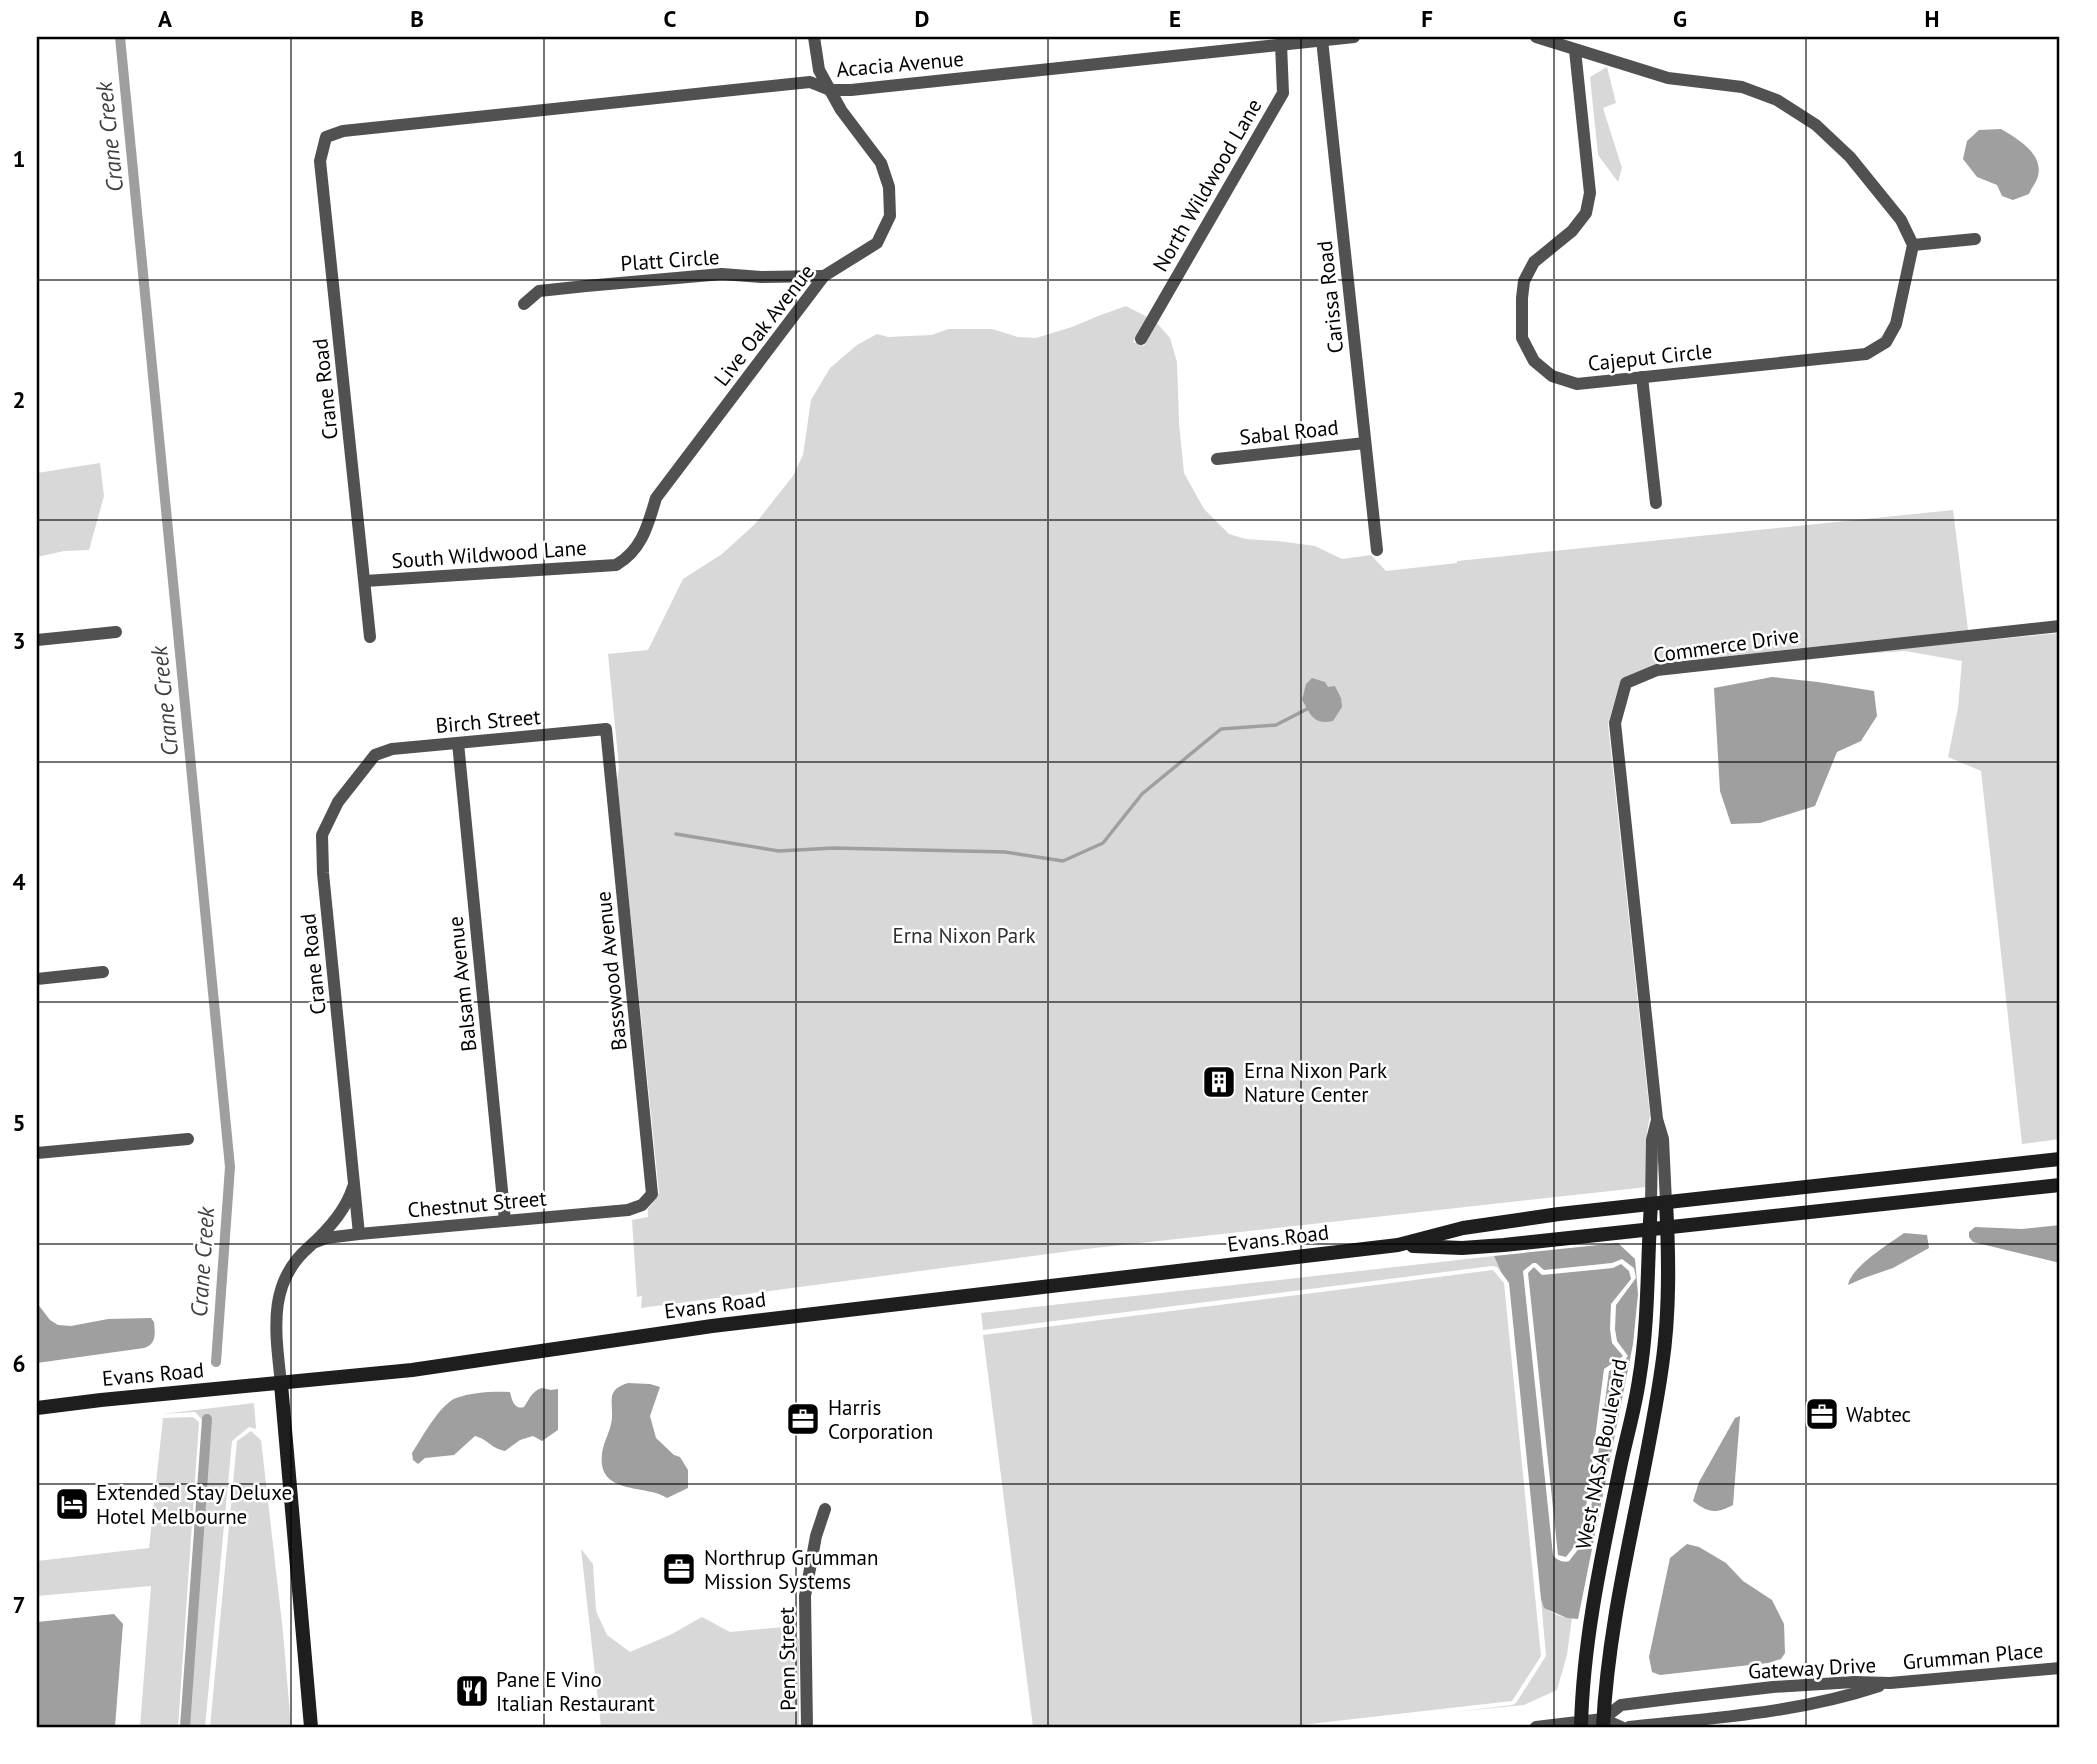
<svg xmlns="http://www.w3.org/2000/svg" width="2097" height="1764" viewBox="0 0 2097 1764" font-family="'PT Sans',sans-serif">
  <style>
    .green { fill: #d8d8d8 }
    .water { fill: #9f9f9f; fill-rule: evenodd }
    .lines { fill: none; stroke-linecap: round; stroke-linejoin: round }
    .stream { stroke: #9f9f9f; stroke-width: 3.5 }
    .canal { stroke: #9f9f9f; stroke-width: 10 }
    .street { stroke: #515151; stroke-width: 12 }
    .secondary { stroke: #1e1e1e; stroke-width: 14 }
    .grid { fill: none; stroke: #000; stroke-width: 2; stroke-opacity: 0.55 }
    .labels { text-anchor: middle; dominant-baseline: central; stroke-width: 5; stroke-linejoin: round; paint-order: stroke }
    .street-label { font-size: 21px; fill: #000; stroke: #fff }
    .park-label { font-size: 21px; fill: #2f2f2f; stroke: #fff }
    .poi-label { font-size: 21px; fill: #000; stroke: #fff; text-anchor: start }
    .water-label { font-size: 23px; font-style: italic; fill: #404040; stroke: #fff }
    .neatline { fill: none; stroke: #000; stroke-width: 2.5 }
    .grid-label { font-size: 23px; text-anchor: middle; font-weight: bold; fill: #000 }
  </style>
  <rect width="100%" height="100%" fill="#fff"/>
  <g class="green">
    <path d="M1607,67l9,36 -13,5 19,60 -4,14 -20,-27 -8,-78z"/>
    <path d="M1126,306l21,11 -14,25 11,4 13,-23 13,15 7,24 2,61 5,50 20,36 25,25 17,5 32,2 37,5 27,13 29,-4 15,16 71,-8v-2l496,-51 15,120 -312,34 -36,18 -12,42 42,392 -3,16v55l-561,62 -445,59 1,-12 -5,1 -5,-77 16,-3v-8l11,-16 -42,-412 2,-14 -11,-113 40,-4 35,-71 39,-25 33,-30 38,-48 10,-21 8,-55 19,-32 27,-23 20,-11 11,3 43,-2 18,-6h43l26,8 18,1 36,-11 26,-11z"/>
    <path d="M100,463l4,33 -15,54 -25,1 -27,6v-84z"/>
    <path d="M2060,633v506l-38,5 -41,-373 -33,-14 10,-49 4,-47 -57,-10 -76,5z"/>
    <path d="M1494,1256l7,16 -4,-5 -5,-1 -509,64 -2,-17z"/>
    <path d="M1493,1270l11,13 37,373 -29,45 -229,26h-250l-50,-392z"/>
    <path d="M254,1403l2,26 -7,-2 -17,14 -27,286h-22l21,-305 -9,-10 -33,2z"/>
    <path d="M193,1417l6,5 -21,305h-38l11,-141 -114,10v-35l112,-13 14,-130z"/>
    <path d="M251,1431l10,9 22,192 8,95h-81l27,-286z"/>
    <path d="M581,1549l12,15 3,47 11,24 23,17 40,-17 32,-18 28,15 54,-5 15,12v88h-198z"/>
    <path d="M1541,1599c5,13 17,18 31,19l-5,37 -10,35 -33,15 -71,7 59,-7 4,-2 30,-47z"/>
  </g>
  <g class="water">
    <path d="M2001,129c17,10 45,26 36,50 -2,5 -6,10 -8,15l-16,6 -11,-4 -5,-11 -20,-8 -14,-18 4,-18 12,-11z"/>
    <path d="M1772,677l46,5 56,9 3,25 -16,25 -24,11 -22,54 -55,17 -29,1 -11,-33 -6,-103z"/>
    <path d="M1312,678l13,4 3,5 7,-1 6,12 1,9 -9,14c-20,4 -22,-6 -31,-21l4,-16z"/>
    <path d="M2060,1225v38l-87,-21 -4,-5v-5l6,-5 47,2z"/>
    <path d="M1904,1233l23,2 2,13 -36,20 -29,10 -16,7c3,-18 41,-41 56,-52z"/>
    <path d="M1618,1243l17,16 3,35 -5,50 -55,275 -11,-1 -23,-10 -3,-9 -32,-316 -8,-11 -7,-16zM1622,1259l12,9 2,10 -20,27 -1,24 2,12 11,15 -7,9 -12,6 -19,145 -10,31 -11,14c-5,2 -13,-1 -16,-6l-30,-284 10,-8h3l8,7 68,-7z"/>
    <path d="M1621,1264l8,7 2,8 -20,25 -1,25 2,14 11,13 -19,13 -19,146 -9,29 -10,13 -8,-2 -30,-282 6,-6 8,8 71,-7z"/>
    <path d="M37,1303l13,17 8,5 13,1 37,-7 43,-1 3,4c1,11 3,22 -10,26l-107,15z"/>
    <path d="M628,1383l22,1 10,3 -10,29 6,22 18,17 6,2 8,13v18l-21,10c-20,-14 -70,-2 -65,-44 1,-12 9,-23 10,-36 1,-19 -6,-28 16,-35z"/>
    <path d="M542,1388l9,2 7,-1v41l-16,11 -9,-5 -13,4 -15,11c-15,-3 -17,-12 -30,-15l-21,19 -29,3 -7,6 -5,-4 -1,-7c10,-15 27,-48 44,-55 17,-6 37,-7 54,-6 2,8 4,18 14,15 6,-9 8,-16 18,-19z"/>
    <path d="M1740,1416l-7,89c-17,9 -25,8 -40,-4l6,-19 36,-64z"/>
    <path d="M1687,1544l12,3 27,16 17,18 29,19 12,24 1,29 -4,6 -13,4 -108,12 -8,-3 -3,-15 21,-99z"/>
    <path d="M114,1614l9,10 -8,103h-78v-105z"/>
  </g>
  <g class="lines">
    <path class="stream" d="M676,834l103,17 54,-3 172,4 58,9 40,-18 39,-49 79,-65 55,-4 31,-16"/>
    <g class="canal">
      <path d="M120,37l110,1130 -14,195"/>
      <path d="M185,1727l22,-308"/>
    </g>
    <g class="street">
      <path d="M1536,37l132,41 74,9 35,13 39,25 34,32 51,63 12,25 62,-6"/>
      <path d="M1322,40l55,510"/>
      <path d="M1575,50l15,143 -4,20 -14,18 -38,31 -10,19 -2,17v40l12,23 18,15 25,8 289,-30 20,-12 10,-18 17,-79"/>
      <path d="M524,304l15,-13 47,-5 136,-12 39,3 63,-1"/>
      <path d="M1141,339l142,-246 -2,-49"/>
      <path d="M1642,377l14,126"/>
      <path d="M1217,459l148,-16"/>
      <path d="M365,581l251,-16c26,-15 32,-40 40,-67l168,-222 53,-33 13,-27 -1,-29 -8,-24 -40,-53 -22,-40 -5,-33"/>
      <path d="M370,637l-50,-476 6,-24 17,-6 467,-49 20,8h21l503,-53"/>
      <path d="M37,640l79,-8"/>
      <path d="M458,743l47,478"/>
      <path d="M37,979l66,-7"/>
      <path d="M37,1153l151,-14"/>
      <path d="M1666,1202l-3,-63 -6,-20 -42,-396 11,-40 31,-13 403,-44"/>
      <path d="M1651,1204l1,-64 5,-20"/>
      <path d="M316,1242l10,-4 33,-4 269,-24 14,-5 10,-11 -46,-465 -214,20 -17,6 -37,47 -16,33 1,38 36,361"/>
      <path d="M281,1384c-5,-50 -15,-100 28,-137 18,-16 37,-37 44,-60"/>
      <path d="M1603,1719l18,8"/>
      <path d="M807,1727l-2,-131 11,-60 9,-27"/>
      <path d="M1536,1727l67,-8 18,-14 56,-7 96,-11 81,-5 36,1 170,-15"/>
      <path d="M1629,1727c84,-9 169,-14 250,-41"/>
    </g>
    <g class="secondary">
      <path d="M1413,1246l49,2 42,-3 556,-60"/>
      <path d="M281,1384l30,343"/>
      <path d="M37,1408l64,-8 311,-30 300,-44 686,-81 65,-17 96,-14 501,-55"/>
      <path d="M1581,1727c2,-89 22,-177 40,-264 6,-28 14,-55 18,-83 10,-59 8,-118 12,-176"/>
      <path d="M1603,1727c6,-123 42,-240 59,-361 8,-54 7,-109 4,-164"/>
    </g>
  </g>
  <path class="grid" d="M291,37v1690M544,37v1690M796,37v1690M1048,37v1690M1301,37v1690M1554,37v1690M1806,37v1690M37,280h2023M37,520h2023M37,762h2023M37,1002h2023M37,1244h2023M37,1484h2023"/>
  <defs>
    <symbol id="building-square" viewBox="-11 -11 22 22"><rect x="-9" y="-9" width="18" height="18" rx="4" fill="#000" stroke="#fff"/><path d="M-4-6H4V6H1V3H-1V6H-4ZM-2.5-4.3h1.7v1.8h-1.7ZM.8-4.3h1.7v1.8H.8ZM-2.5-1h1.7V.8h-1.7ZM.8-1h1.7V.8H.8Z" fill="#fff"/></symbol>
    <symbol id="office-square" viewBox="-11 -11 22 22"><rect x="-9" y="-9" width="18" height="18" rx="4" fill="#000" stroke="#fff"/><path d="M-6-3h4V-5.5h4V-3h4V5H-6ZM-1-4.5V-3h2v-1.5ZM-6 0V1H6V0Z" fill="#fff"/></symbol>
    <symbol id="hotel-square" viewBox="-11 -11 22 22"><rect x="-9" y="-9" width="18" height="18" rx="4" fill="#000" stroke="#fff"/><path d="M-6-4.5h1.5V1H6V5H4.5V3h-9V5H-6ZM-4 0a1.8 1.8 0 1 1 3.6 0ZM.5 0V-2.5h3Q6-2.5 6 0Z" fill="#fff"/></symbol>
    <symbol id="restaurant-square" viewBox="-11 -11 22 22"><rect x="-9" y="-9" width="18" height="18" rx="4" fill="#000" stroke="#fff"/><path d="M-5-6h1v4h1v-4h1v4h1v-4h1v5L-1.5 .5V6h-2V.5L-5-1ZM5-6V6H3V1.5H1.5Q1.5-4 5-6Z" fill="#fff"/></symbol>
  </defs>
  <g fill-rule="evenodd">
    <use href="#building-square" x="1200" y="1063" width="38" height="38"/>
    <use href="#office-square" x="1803" y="1395" width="38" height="38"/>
    <use href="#office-square" x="784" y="1400" width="38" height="38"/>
    <use href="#hotel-square" x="53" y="1485" width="38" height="38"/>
    <use href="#office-square" x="660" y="1550" width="38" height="38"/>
    <use href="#restaurant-square" x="453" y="1672" width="38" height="38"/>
  </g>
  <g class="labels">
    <g class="street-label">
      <text transform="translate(900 64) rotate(-5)">Acacia Avenue</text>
      <text transform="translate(1207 185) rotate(-60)">North Wildwood Lane</text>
      <text transform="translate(670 260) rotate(-4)">Platt Circle</text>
      <text transform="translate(1330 297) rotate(-96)">Carissa Road</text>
      <text transform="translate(764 325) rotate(-52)">Live Oak Avenue</text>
      <text transform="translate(1650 357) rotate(-6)">Cajeput Circle</text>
      <text transform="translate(325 389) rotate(-96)">Crane Road</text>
      <text transform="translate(1289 432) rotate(-6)">Sabal Road</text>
      <text transform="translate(489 554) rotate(-4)">South Wildwood Lane</text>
      <text transform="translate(1726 645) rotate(-8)">Commerce Drive</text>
      <text transform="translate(488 721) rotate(-5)">Birch Street</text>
      <text transform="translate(313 964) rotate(-96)">Crane Road</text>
      <text transform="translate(611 971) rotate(-96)">Basswood Avenue</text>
      <text transform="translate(462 984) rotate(-96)">Balsam Avenue</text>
      <text transform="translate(477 1204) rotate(-5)">Chestnut Street</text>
      <text transform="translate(1278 1238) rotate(-7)">Evans Road</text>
      <text transform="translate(715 1305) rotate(-7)">Evans Road</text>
      <text transform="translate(153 1374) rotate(-5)">Evans Road</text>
      <text transform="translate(1601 1454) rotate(-79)">West NASA Boulevard</text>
      <text transform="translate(1973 1656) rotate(-5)">Grumman Place</text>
      <text transform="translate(787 1659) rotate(-91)">Penn Street</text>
      <text transform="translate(1812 1668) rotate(-3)">Gateway Drive</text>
    </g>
    <g class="park-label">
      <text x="964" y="935">Erna Nixon Park</text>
    </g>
    <g class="poi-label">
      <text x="1244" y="1070">Erna Nixon Park<tspan x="1244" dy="24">Nature Center</tspan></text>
      <text x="828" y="1407">Harris<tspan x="828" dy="24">Corporation</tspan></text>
      <text x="1846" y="1414">Wabtec</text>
      <text x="96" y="1492">Extended Stay Deluxe<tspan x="96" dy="24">Hotel Melbourne</tspan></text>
      <text x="704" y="1557">Northrup Grumman<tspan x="704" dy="24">Mission Systems</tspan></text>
      <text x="496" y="1679">Pane E Vino<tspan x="496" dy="24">Italian Restaurant</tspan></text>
    </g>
    <g class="water-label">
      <text transform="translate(109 137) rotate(-96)">Crane Creek</text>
      <text transform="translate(164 701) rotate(-96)">Crane Creek</text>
      <text transform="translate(202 1262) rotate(-86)">Crane Creek</text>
    </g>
  </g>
  <rect width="2097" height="1764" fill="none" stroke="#ffffff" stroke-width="77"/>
  <rect x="38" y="38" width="2020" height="1688" class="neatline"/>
  <g class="grid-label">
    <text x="165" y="27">A</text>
    <text x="417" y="27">B</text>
    <text x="670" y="27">C</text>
    <text x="922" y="27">D</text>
    <text x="1175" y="27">E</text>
    <text x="1427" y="27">F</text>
    <text x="1680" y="27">G</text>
    <text x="1932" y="27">H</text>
    <text x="19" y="167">1</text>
    <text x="19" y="408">2</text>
    <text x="19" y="649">3</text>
    <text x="19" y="890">4</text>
    <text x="19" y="1131">5</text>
    <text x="19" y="1372">6</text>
    <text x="19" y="1613">7</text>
  </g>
</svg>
